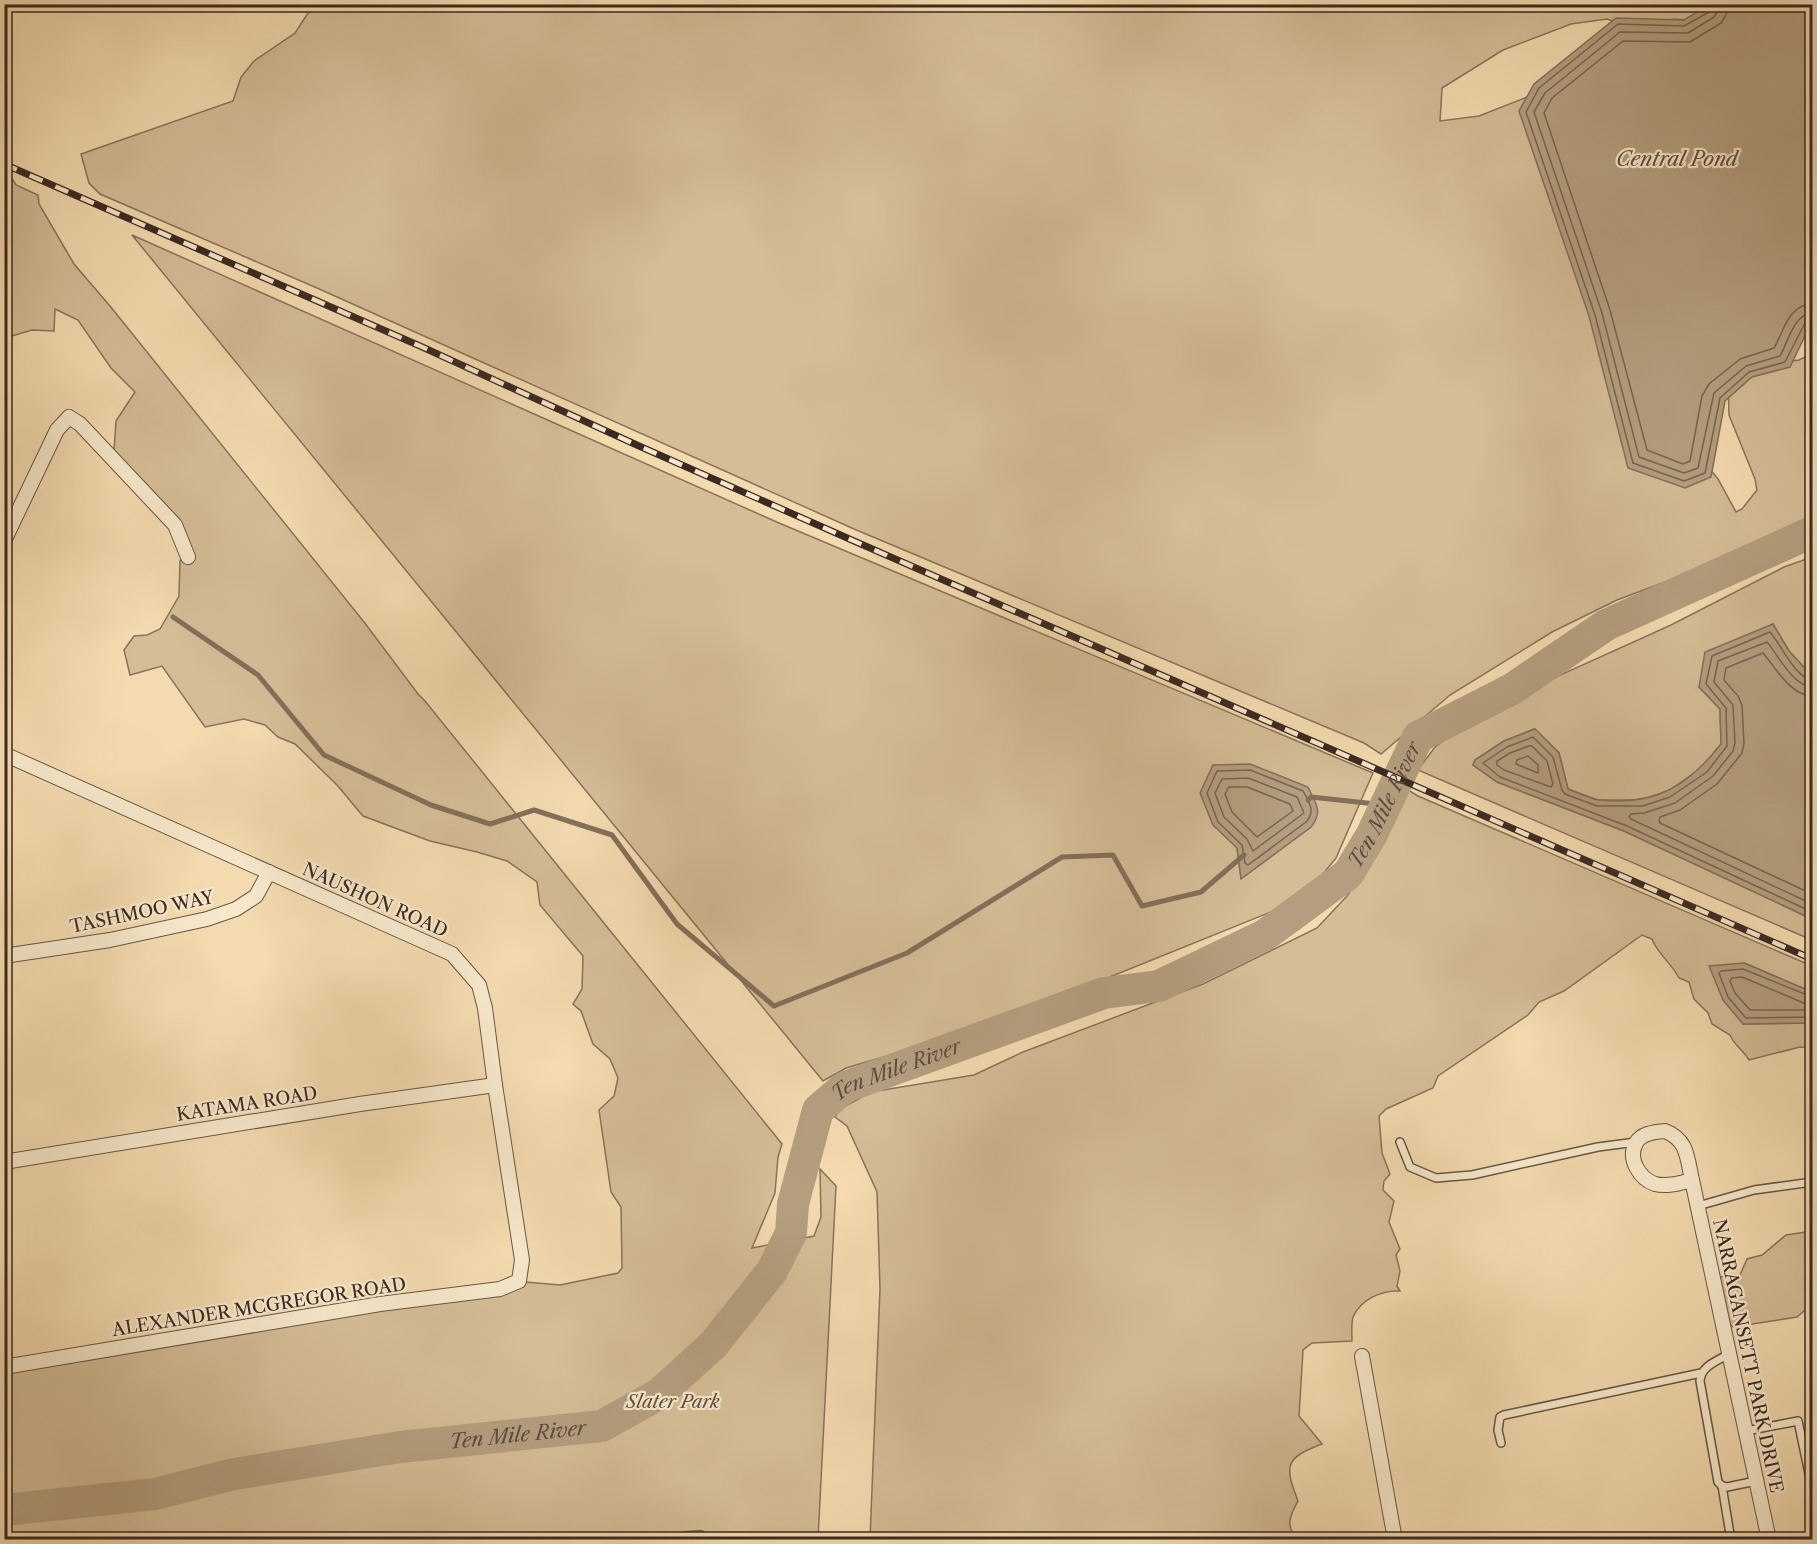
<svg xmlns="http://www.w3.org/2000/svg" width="1817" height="1544" viewBox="0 0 1817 1544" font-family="'Libre Caslon Text',serif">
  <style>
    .green { fill: #d4bd97; stroke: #88735c; stroke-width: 1.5; fill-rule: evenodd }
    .water { fill: #b49e7f; stroke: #846f5a; stroke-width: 1.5 }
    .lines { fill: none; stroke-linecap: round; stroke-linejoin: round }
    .shore { stroke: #786450; stroke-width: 1.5 }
    .stream { stroke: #846f5a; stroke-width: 5 }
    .river { stroke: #b49e7f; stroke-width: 32 }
    .lane-casing { stroke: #695645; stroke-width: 10 }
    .street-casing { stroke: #695645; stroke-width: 16 }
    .lane { stroke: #f7e8cb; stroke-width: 7 }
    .street { stroke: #f7e8cb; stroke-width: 14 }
    .rail-casing { stroke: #3b2922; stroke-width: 7 }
    .rail { stroke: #f7e8cb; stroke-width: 4.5; stroke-dasharray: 14; stroke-linecap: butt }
    .labels { text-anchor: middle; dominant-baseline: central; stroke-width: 4.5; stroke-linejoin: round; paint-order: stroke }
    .street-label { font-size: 18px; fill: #3b2922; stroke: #f7e8cb }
    .park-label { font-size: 18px; font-style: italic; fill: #614e3f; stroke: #f7e8cb }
    .water-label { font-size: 20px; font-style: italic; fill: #5f4c3e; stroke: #f7e8cb }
  </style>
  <rect width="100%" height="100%" fill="#f3dbaf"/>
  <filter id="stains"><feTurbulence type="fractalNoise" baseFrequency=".00333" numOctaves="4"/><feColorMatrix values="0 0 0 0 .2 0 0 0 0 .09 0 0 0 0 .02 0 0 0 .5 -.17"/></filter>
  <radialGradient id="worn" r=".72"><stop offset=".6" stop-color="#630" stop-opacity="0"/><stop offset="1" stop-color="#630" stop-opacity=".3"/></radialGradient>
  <g class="green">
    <path d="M318,5h1435l-38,17 -41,-3 -37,10 -30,-10 -36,5 -68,26 -61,38 -2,33 39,-5 56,-22 182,183 -20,176 21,26 18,33 6,-3 15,-19 -2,-11 -26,-64 -1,-37 25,-12 46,-6 13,-6v162l-83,42 -112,42 -65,32 -102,63 -69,59 -17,-11 -510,-214 -537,-241 -217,-94 -11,-11 -8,-29 152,-53 8,-24 13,-16 41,-28 13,-20z"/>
    <path d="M12,178l4,7 22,10 1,9 35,60 36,42 254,316 54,72 7,7 357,443 -4,13 -3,36 -23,55 62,-12 7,-19 -1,-48 16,17 -18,353h-813v-173l520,-84 35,3 58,-12 4,-5 -1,-61 -10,-15 -12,-82 15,-14 4,-18 -8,-19 -17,-15 -12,-33 -8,-7 9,-15 1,-33 -43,-51 -3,-23 -30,-21 -30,-9 -47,-11 -67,-25 -26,-31 -42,-41 -17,-7 -13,-12 -21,-6 -39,8 -43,-61 -32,9 -6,-25 10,-14 13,-1 13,-6 19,-33 1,-35 10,-18 -11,-22 -65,-70 2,-30 19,-29 -24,-24 -33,-48 -23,-11 -1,22 -22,-1 -27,8 -1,-158z"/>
    <path d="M132,235l647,288 594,250 -37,85 -22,27 -31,22 -297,120 -140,41 -23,13zM1311,827l-70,51 -4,-30z"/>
    <path d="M1812,557v119l-23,-25 -16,-27 -74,63 21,22 1,35 -18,23 -35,24 -27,9h-43l-30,-11 -9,-36 -25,-24 -30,12 -29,19 -2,5 24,17 127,49 188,88v21l-394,-170 17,-23 57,-41 179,-81 113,-58z"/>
    <path d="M1408,790l10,6 394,170v26l-68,-29 -1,61 69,-1v25l-12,-1 -51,13c-6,-10 -15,-15 -19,-25l-18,-11 -4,-11 -14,-14 -5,-17 -10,-4c-7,-14 -22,-25 -27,-39l-10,-4 -78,56 -25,11 -11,13 -90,61 -5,12 -47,21 -7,7 3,37 8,21 -6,7 -1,9 11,11 -5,21 11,27 -4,6 4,16 -3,15 3,5c-18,-1 -39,8 -47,26 -2,7 -1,16 -1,24l-40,2 -9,7 -4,66 23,28c-37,14 -38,21 -24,57 -8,15 -13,24 -1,38h-427l10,-250 -3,-97 -30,-66 -12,-9 5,-8 31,-17 103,-17 49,-23 180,-68 114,-56 30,-32 33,-47z"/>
    <path d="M1812,1231v73l-15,13 -64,10 -4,-4 -10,-46 21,-2 7,-16 15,-4 24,-20z"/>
  </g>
  <g class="water">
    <path d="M1709,5h103v316l-22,46 -38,10 -27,24 -14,76 -26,11 -57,-20 -39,-152 -70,-205 15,-27 82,-66 68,2z"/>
    <path d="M1773,624l16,27 23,25v243l-188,-88 -127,-49 -24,-17 2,-5 29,-19 31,-12 24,24 9,36c10,4 21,10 32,11 55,6 88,-14 121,-56l-1,-35 -21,-22 6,-35z"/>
    <path d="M1250,764l58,23c7,16 16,24 3,40l-70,52 -4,-31 -24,-23 -13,-32 13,-28z"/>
    <path d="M1744,963l68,29v31l-69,1 -20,-24 -14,-34z"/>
  </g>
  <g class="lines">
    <g class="shore">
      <path d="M1711,4l-2,8 -25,14 -66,-2 -79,64 -13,24 69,203 38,148 51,18 21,-8 15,-75 29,-26 36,-10 20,-39 7,-3"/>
      <path d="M1719,4l-1,7 -4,6 -26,16 -68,-1 -75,61 -11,19 68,201 37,144 45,16 14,-5 16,-75 32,-27 34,-10c8,-14 14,-42 32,-43"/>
      <path d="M1728,4l-2,11 -5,8 -31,19 -67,-1 -71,57 -8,15 66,197 37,140 36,14 7,-3 12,-65 7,-12 31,-25 34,-11c10,-17 14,-43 38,-44"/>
      <path d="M1812,680c-18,-3 -31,-36 -42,-48l-58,24 -6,28 20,24 1,38 -20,26 -37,25 -27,9h-46l-32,-12 -3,-4 -9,-33 -20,-20 -26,10 -24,16 17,14 127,49 185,86"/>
      <path d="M1812,687c-19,-1 -34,-32 -45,-45l-49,19 -4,21 19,23 2,38 -2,8 -20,25 -38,27 -31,10 -13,1 -2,3 2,2 181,85"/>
      <path d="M1812,696c-22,-1 -36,-28 -49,-43l-37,15 -2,12 14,16 4,9 2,38 -2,10 -25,31 -37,26 -20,7 -1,3 1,3 152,71"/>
      <path d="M1529,746h3l15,15 6,23 -2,3 -47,-17 -7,-5v-4l13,-8z"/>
      <path d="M1528,756l10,9v8l-22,-9 1,-4z"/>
      <path d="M1250,770l53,21c6,11 13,20 3,31l-58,43 -3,-2 -3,-18 -24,-23 -11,-29 10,-22z"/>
      <path d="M1222,779l26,-1 49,19 7,16 -51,38 -6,-12 -23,-22 -9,-24z"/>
      <path d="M1229,787h18l43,17 3,7 -36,26 -25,-25 -7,-18z"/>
      <path d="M1742,977l64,27 1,4 -3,2h-54l-15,-17 -5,-12 2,-3z"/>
      <path d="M1812,997l-69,-28 -22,2 -2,2 9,24 18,21 66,-1"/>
    </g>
    <g class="stream">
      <path d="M173,617l85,58 66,80 107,50 59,19 44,-14 78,25 65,89 97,82 133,-53 155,-96 51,-2 29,51 59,-14 43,-37"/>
      <path d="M1308,800l3,-3 74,8"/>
    </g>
    <path class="river" id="s1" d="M4,1510l151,-16 79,-20 166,-27 202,-21 57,-32 54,-49 59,-74 19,-38 2,-29 25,-94 27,-23 259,-94 55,-7 106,-51 83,-61 23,-38 47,-99 94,-48 94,-64 206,-93"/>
    <defs>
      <g id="lane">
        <path d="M1400,1142l10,25 26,11 36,-3 126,-28 38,-5"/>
        <path d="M1698,1206l56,-16 58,-8"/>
        <path d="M1729,1354c-12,7 -28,12 -29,27l18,101 4,4 5,1 29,-6"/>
        <path d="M1746,1431l52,-10 14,67"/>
        <path d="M1501,1443l-3,-13 2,-13 4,-2 197,-42"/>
        <path d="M1722,1486l9,54"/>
        <path d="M681,1540l4,-4 16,-1 3,5"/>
      </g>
      <g id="street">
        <path d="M4,541l53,-111 12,-13 11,7 95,101 13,32"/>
        <path d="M4,754l448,200 27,31 6,23 10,77 27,175 -3,21 -19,8 -120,15 -376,63"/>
        <path d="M4,956l106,-16 97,-21 29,-10 20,-13 13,-24"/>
        <path d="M1665,1131c23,9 22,27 27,49 -12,3 -25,7 -37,4 -15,-5 -28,-25 -19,-41 5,-10 19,-11 29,-12z"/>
        <path d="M4,1162l356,-58 135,-19"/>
        <path d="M1692,1180l77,360"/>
        <path d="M1362,1356l33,184"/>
      </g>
    </defs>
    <use href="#lane" class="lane-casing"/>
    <use href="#street" class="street-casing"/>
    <use href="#lane" class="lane"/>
    <use href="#street" class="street"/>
    <defs>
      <path id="rail" d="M4,164l416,182 219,100 215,95 958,418"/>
    </defs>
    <use href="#rail" class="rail-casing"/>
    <use href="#rail" class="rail"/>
  </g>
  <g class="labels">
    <g class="street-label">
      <text transform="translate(375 900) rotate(24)">NAUSHON ROAD</text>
      <text transform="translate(142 912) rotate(-12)">TASHMOO WAY</text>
      <text transform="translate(247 1104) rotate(-9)">KATAMA ROAD</text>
      <text transform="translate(259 1307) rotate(-9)">ALEXANDER MCGREGOR ROAD</text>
      <text transform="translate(1748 1356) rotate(78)">NARRAGANSETT PARK DRIVE</text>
    </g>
    <g class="park-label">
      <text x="673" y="1402">Slater Park</text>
    </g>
    <g class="water-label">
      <text x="1677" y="159">Central Pond</text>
      <text stroke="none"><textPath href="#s1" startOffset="1672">Ten Mile River</textPath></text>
      <text stroke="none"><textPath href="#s1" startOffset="1096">Ten Mile River</textPath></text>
      <text stroke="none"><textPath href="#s1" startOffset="520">Ten Mile River</textPath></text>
    </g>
  </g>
  <rect width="1817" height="1544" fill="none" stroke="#f3dbaf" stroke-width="24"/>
  <rect x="6" y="6" width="1805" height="1532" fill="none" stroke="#3b2922" stroke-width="3"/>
  <rect x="12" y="12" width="1793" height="1520" fill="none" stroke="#3b2922" stroke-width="1.5"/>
  <rect width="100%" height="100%" filter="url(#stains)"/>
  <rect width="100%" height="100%" fill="url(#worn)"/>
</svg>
